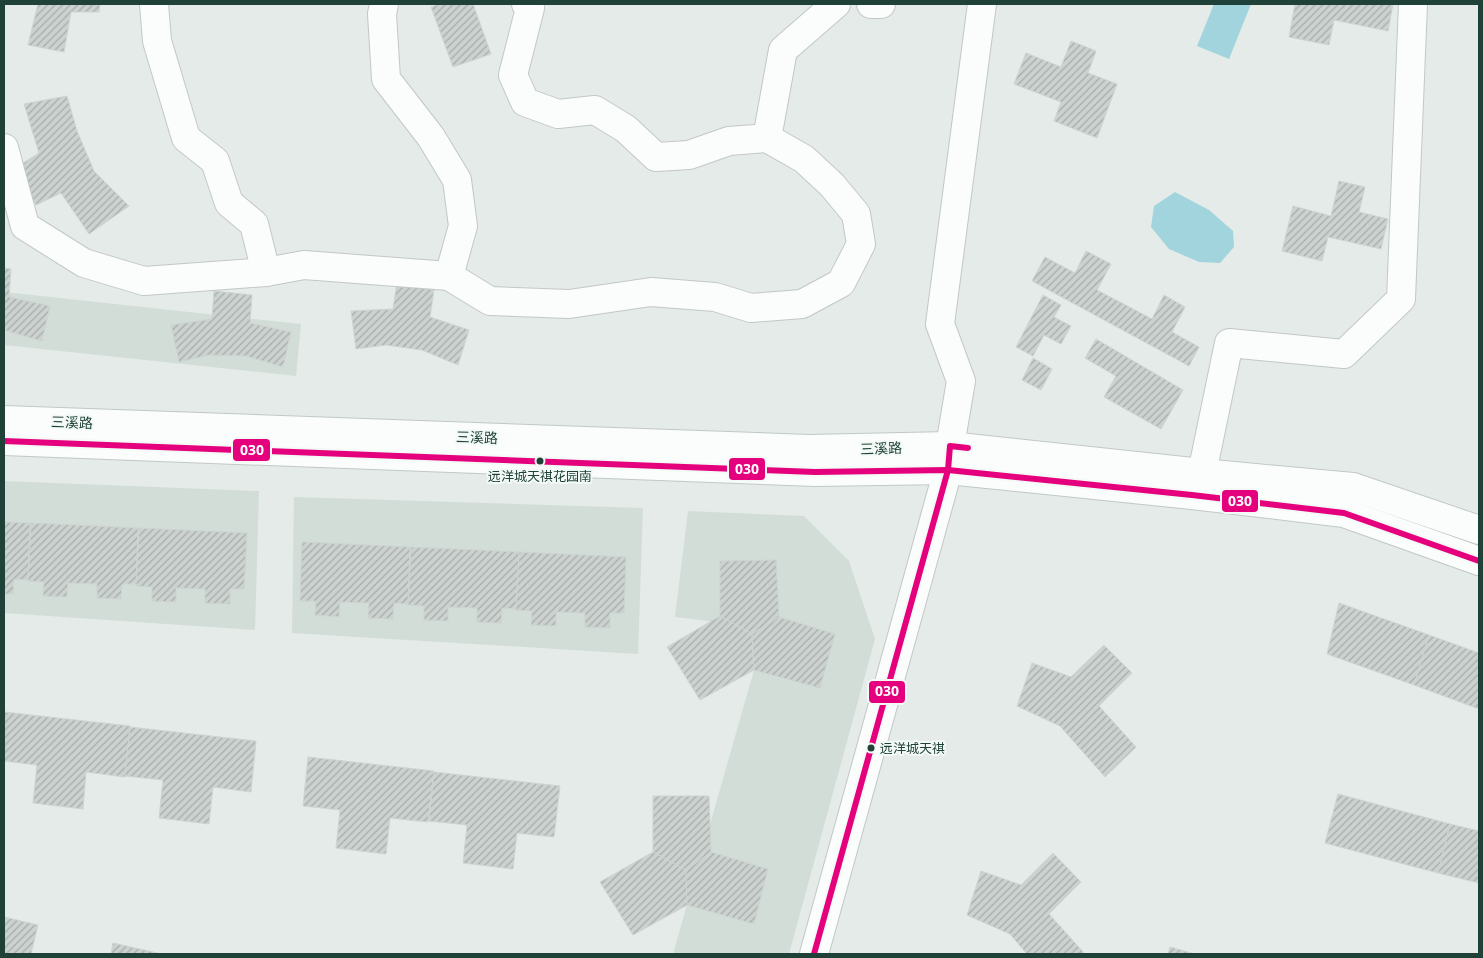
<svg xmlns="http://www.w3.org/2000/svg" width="1483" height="958" viewBox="0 0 1483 958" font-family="'Noto Sans','Noto Sans SC',sans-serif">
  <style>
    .built { fill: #d2ddd8 }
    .water { fill: #a1d4dd }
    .building { fill: url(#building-hatch); stroke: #cdd4d1 }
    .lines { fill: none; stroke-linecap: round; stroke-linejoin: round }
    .street-casing { stroke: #c2c8c5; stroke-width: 30 }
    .secondary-casing { stroke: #c0c9c5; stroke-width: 30 }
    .street { stroke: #fbfcfc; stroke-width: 28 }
    .secondary { stroke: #fbfcfc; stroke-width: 28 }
    .bus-1-casing { stroke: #f3faf6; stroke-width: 10 }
    .bus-1 { stroke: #e5007d; stroke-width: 6 }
    .bus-dot { fill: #204138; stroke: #f3faf6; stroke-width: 2 }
    .labels { text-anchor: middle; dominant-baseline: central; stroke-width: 4; stroke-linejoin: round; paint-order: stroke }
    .bus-label { font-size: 13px; fill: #204138; stroke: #f3faf6 }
    .street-label { font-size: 14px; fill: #204138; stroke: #f3faf6 }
    .line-badge { stroke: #f3faf6; stroke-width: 2 }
    .badge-label { font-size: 14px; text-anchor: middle; font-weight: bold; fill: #fff }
  </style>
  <defs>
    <pattern id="building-hatch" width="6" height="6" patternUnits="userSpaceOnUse" patternTransform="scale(1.25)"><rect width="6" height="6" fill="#ccd2cf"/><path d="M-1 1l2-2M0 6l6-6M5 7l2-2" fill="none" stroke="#a5aca9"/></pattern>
  </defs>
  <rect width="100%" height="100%" fill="#e5ebe8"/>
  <g class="built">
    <path d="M4,292l297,32 -5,52 -292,-31z"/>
    <path d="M4,481l255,10 -4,139 -251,-17z"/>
    <path d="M294,497l349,11 -5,146 -346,-21z"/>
    <path d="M688,511l116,5 45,45 26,78 -86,315h-116l93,-326 -91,-11z"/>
  </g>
  <g class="water">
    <path d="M1214,4h37l-22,55 -32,-13z"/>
    <path d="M1175,192l34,18 24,21 1,16 -14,16 -21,-1 -30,-13 -18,-22 3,-21z"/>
  </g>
  <g class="building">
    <path d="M38,4h62l-1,8h-28l-7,40 -36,-7z"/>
    <path d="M440,4h33l18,50 -38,13 -22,-60z"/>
    <path d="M1295,4h98l-5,27 -54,-11 -5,25 -40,-8z"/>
    <path d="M1071,41l25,10 -8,22 29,11 -20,54 -43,-17 7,-19 -47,-18 12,-31 35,14z"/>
    <path d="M67,96l10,35 17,40 35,35 -40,28 -28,-41 -25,12 -19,-38 22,-14 -15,-49z"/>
    <path d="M1339,181l26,6 -6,25 29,7 -7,30 -53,-12 -6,24 -40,-10 11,-45 38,10z"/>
    <path d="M1086,251l25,13 -14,26 55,29 12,-24 21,12 -13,25 27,15 -10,19 -157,-85 13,-24 30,16z"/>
    <path d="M4,268l7,1 -2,28 41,9 -8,35 -38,-11z"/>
    <path d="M397,282l37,8 -4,27 39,13 -11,35 -36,-15 -36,-5 -30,4 -5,-38 42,-2z"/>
    <path d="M214,291l38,4 -2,28 41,9 -8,35 -37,-11 -37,-1 -30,7 -8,-37 41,-6z"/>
    <path d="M1043,295l18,10 -7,12 17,9 -10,18 -17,-9 -11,21 -17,-9z"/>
    <path d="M1096,339l87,51 -22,39 -57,-32 12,-21 -31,-18z"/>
    <path d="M1033,358l19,11 -11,21 -19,-10z"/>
    <path d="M4,522l26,1 -2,57 -14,-1 -1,15h-9z"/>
    <path d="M31,523l107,5 -2,56h-14l-1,15 -24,-1v-14l-29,-1 -1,14 -24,-1 1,-14 -16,-1z"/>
    <path d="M139,528l108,5 -3,56h-14v15l-25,-1v-14l-29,-1v14l-24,-1v-14l-16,-1z"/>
    <path d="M302,542l108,5 -2,57 -14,-1 -1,16 -25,-1 1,-15 -29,-1 -1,15 -24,-2 1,-14h-16z"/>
    <path d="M411,547l108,5 -3,57 -14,-1 -1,15 -24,-1v-14l-29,-1v14l-24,-1v-14l-16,-1z"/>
    <path d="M519,552l107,5 -2,56h-14v15l-25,-1v-14l-29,-1v14l-25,-1 1,-14 -16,-1z"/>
    <path d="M776,560l3,57 -27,17 -32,-18v-55z"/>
    <path d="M1339,603l90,32 -15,50 -87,-31z"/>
    <path d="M720,616l32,18 2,36 -54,30 -33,-53z"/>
    <path d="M779,617l56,17 -15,54 -66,-18 -2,-36z"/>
    <path d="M1429,635l50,18v56l-65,-24z"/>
    <path d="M1104,645l28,28 -33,33 37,41 -31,30 -45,-51 -43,-20 15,-43 39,14z"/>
    <path d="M4,712l126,14 -5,51 -39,-5 -3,37 -50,-6 4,-38 -33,-4z"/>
    <path d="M130,727l126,14 -5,51 -38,-5 -4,37 -50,-6 4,-38 -38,-4z"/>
    <path d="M308,757l126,14 -6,51 -38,-4 -4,36 -50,-6 4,-38 -37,-4z"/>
    <path d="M434,772l126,14 -6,51 -37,-4 -4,36 -50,-6 4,-38 -38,-4z"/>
    <path d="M1338,794l112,30 -12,49 -113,-30z"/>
    <path d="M653,796h56l2,56 -25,18 -33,-18z"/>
    <path d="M1450,824l29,7v52l-41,-10z"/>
    <path d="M653,852l33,18 1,35 -54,30 -33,-53z"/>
    <path d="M711,852l57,17 -14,55 -67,-19 -1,-35z"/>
    <path d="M1053,853l28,29 -32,32 36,40h-58l-17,-20 -43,-19 14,-44 40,14z"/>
    <path d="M4,917l34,8 -7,29h-27z"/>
    <path d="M113,943l49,11h-51z"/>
    <path d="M1170,947l25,7h-27z"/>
  </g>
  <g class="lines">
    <defs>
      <g id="street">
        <path d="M154,4l3,37 29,97 29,23 14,42 25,21 12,48"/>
        <path d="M384,4l-2,10 4,65 45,58 26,43 6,46 -14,50"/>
        <path d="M526,4l4,4 -17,67 12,27 33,12 37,-4 31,19 30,28 33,-2 40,-14 38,-3"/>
        <path d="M871,4h10"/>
        <path d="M4,148l21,78 59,37 60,18 122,-9 38,-7 145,11 41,25 79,3 82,-12 64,5 36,11 51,-4 39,-21 20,-39 -5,-30 -24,-29 -28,-26 -37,-21 16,-88 53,-46"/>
        <path d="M1193,494l9,-21 27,-130 115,11 57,-55 12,-295"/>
        <path d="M814,954l134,-484 2,-24 11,-65 -21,-57 42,-320"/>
      </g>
      <g id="secondary">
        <path d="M4,420l805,29 141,-3 252,27 151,14 126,43"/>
        <path d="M4,441l811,31 133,-2 244,25 152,18 135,48"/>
      </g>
    </defs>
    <use href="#street" class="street-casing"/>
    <use href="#secondary" class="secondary-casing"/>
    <use href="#street" class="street"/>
    <use href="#secondary" class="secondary"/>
    <defs>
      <g id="bus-1">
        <path d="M4,441l811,31 133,-2 244,25 152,18 135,48"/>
        <path d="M814,954l134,-484 2,-24 18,2"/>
      </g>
    </defs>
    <use href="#bus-1" class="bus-1-casing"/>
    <use href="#bus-1" class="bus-1"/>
  </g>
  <g class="bus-dot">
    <circle cx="540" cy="461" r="4.5"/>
    <circle cx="871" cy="748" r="4.5"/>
  </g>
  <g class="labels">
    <g class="bus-label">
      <text x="540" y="476">远洋城天祺花园南</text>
      <text x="880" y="748" text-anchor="start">远洋城天祺</text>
    </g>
    <g class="street-label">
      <text transform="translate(72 422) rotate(2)">三溪路</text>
      <text transform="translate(477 437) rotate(2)">三溪路</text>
      <text transform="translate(881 448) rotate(-2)">三溪路</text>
    </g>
  </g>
  <g class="line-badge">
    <rect x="232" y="438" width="39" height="24" rx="5" fill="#e5007d"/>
    <rect x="728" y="457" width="38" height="24" rx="5" fill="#e5007d"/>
    <rect x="1221" y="489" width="38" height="24" rx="5" fill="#e5007d"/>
    <rect x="868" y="680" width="38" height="24" rx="5" fill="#e5007d"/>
  </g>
  <g class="badge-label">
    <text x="252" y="455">030</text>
    <text x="747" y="474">030</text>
    <text x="1240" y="506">030</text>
    <text x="887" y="696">030</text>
  </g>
  <rect width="1483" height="958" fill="none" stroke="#204138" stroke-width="10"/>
</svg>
